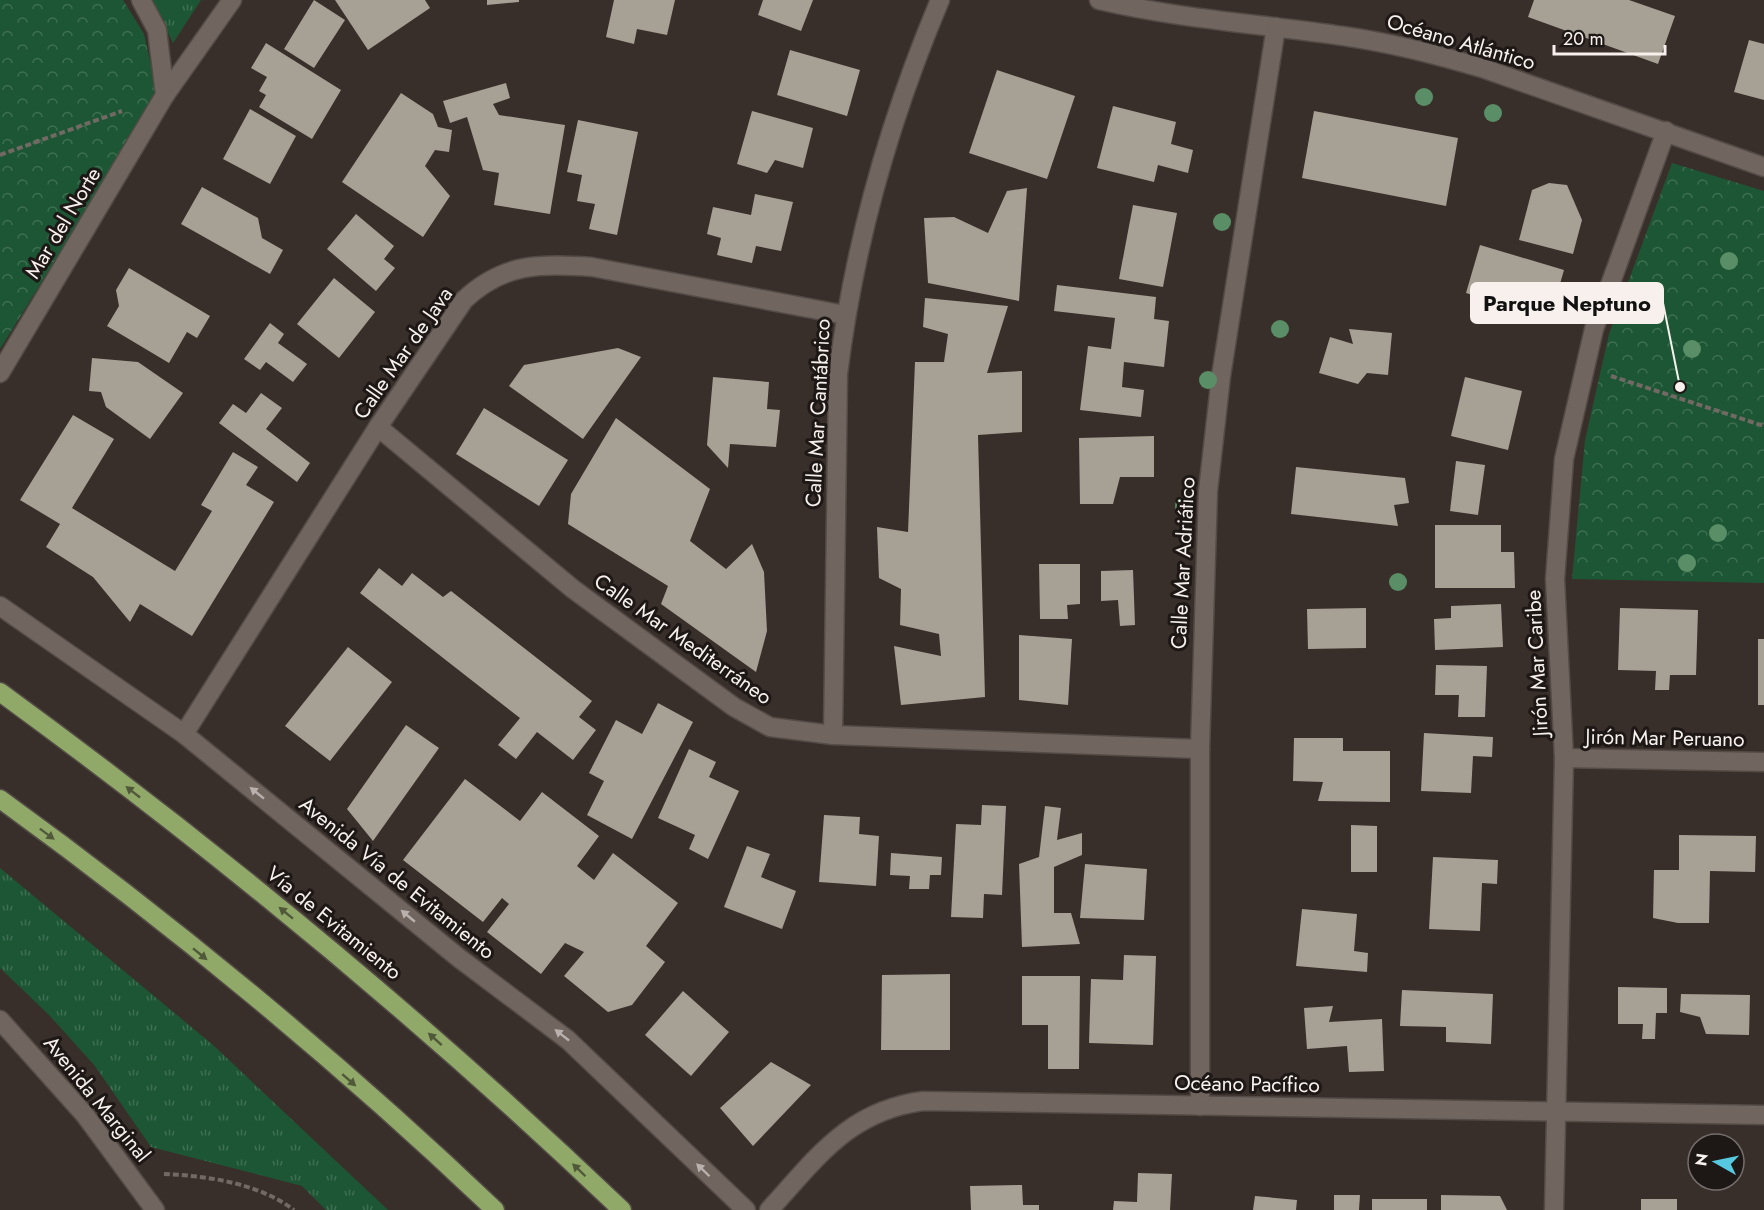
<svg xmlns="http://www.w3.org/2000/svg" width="1764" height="1210" viewBox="0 0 1764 1210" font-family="Jost,sans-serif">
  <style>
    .grass { fill: url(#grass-tufts) }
    .park { fill: url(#park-crowns) }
    .building { fill: #a7a095 }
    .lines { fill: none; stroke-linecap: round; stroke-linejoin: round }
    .street-casing { stroke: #544b47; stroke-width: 21 }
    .secondary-casing { stroke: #544b47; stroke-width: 21 }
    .highway-casing { stroke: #544b47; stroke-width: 21 }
    .path { stroke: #726965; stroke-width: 4; stroke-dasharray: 6 3; stroke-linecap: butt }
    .street { stroke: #70655f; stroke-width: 18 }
    .secondary { stroke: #70655f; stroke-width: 18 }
    .highway { stroke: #90a968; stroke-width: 18 }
    .tree { fill: #5a8e67 }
    .oneway { fill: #51593b }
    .oneway2 { fill: #bab1ad }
    .labels { text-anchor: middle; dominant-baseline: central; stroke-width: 6; stroke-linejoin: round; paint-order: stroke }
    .street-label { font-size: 21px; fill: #f7f0ed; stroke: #1d1816 }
    .leader { fill: none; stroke: #f7f0ed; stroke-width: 2 }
    .callout-dot { fill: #f7f0ed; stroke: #1d1816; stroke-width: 2 }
    .callout { fill: #f7f0ed; stroke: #f7f0ed; stroke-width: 2 }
    .callout-label { font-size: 22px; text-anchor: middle; font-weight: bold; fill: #111 }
  </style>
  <defs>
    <pattern id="grass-tufts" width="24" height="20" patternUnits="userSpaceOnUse" patternTransform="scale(1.5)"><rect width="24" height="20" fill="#1c5634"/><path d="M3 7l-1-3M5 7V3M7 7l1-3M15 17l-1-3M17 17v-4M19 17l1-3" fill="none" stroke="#3e6f52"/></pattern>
    <pattern id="park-crowns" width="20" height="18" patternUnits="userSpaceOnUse" patternTransform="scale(1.5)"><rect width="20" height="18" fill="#1c5634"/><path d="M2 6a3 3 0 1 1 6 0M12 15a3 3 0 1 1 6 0" fill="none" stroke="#3e6f52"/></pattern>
  </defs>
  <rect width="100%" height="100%" fill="#392f2a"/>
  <g class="grass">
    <path d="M152,0h49l-28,43z"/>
    <path d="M0,868l213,177 175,165h-62l-24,-24 -151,-39 -56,-81 -46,-51 -49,-47z"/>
  </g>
  <g class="park">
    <path d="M0,0h123l21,34 12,54 -13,31 -143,230z"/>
    <path d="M1672,163l92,28v392l-192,-4 13,-139 24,-106z"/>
  </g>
  <g class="building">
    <path d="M314,0l31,20 -31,48 -30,-19z"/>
    <path d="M335,0h90l5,8 -62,42z"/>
    <path d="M487,0h32v2l-32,3z"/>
    <path d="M614,0h61l-8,35 -30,-6 -3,15 -28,-7z"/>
    <path d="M763,0h50l-12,31 -43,-16z"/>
    <path d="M1534,0h95l46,16 -17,48 -130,-47z"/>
    <path d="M1749,40l15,4v56l-30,-8z"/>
    <path d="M266,43l75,47 -29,49 -53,-32 7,-12 -7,-4 8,-14 -16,-9z"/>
    <path d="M790,50l70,20 -13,46 -70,-21z"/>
    <path d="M997,70l78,26 -28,83 -78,-26z"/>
    <path d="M506,83l4,15 -17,6 6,11 66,10 -15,89 -56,-9 5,-32 -16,-3 -16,-53 -17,6 -7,-22z"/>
    <path d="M401,93l32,21 5,13 14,3 -3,22 -14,-2 -10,16 25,30 -27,41 -81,-55z"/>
    <path d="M1113,106l63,16 -5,22 22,6 -5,23 -30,-8 -4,17 -57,-14z"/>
    <path d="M250,109l46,27 -26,48 -47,-25z"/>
    <path d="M752,111l61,17 -10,40 -28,-8 -8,13 -30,-9z"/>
    <path d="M1314,111l144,27 -12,68 -144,-28z"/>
    <path d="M578,120l60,12 -21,103 -28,-6 6,-25 -18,-3 5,-26 -15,-3z"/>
    <path d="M1549,183l18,2 15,35 -9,34 -54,-14 13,-50z"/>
    <path d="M202,187l56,31 4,20 21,12 -13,24 -89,-50z"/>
    <path d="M1027,188l-8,113 -91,-18 -4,-65 30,-1 34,16 19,-42z"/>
    <path d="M755,194l38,8 -12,49 -25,-5 -4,17 -35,-8 4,-17 -14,-4 6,-27 38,8z"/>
    <path d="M1133,205l44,8 -14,74 -44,-8z"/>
    <path d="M356,214l38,32 -10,13 11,9 -19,23 -49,-42z"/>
    <path d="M1480,245l84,25 -14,48 -84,-25z"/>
    <path d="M129,268l81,48 -13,22 -10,-6 -18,31 -62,-37 12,-20 -3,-16z"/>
    <path d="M334,278l41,34 -36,46 -42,-34z"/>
    <path d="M1057,285l99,12 -2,22 15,2 -5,46 -40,-5 -2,25 22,3 -3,27 -61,-7 8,-64 23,3 4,-31 -61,-7z"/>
    <path d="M925,298l83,8 -21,67 35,-2v61l-44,3 7,262 -84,8 -7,-59 47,10 -2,-22 -39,-9 1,-36 -22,-11 -2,-51 31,5 7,-170h29l4,-28 -25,-7z"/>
    <path d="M270,323l14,11 -6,9 29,21 -14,18 -27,-20 -6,8 -16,-11z"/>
    <path d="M1349,329l43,4 -4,42 -21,-2 -9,11 -39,-11 11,-36 23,7z"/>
    <path d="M618,348l23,9 -58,82 -74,-53 15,-21z"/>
    <path d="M92,358l46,4 45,31 -33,46 -44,-32 -5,-15 -12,-1z"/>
    <path d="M713,377l56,5 -2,27 13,1 -4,37 -46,-3 -2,24 -21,-23z"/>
    <path d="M1465,377l57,14 -14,59 -57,-14z"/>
    <path d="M261,393l21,15 -16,21 44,34 -13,19 -78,-59 14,-19 13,9z"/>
    <path d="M484,408l84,52 -29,46 -83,-52z"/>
    <path d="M73,415l41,24 -42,69 103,63 37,-60 -11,-6 32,-53 25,15 -12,18 28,17 -82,134 -52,-32 -10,18 -37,-45 -47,-30 14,-23 -40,-24z"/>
    <path d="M616,418l94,71 -20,52 36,28 26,-25 12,28 3,59 -11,41 -95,-68 7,-18 -100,-62 3,-30z"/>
    <path d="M1154,436v41h-34l-7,27h-33l-1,-66z"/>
    <path d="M1456,461l29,4 -7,50 -28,-4z"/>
    <path d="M1296,467l109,11 4,25 -15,2 4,21 -107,-12z"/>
    <path d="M1435,525h66v27h13l1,36h-80z"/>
    <path d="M1039,564h41v40l-13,1 1,14h-28z"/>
    <path d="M379,568l23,18 10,-13 31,24 8,-6 141,110 -13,16 17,13 -23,30 -36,-28 -21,27 -18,-14 22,-27 -160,-125z"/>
    <path d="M1133,570l2,55 -15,1 -2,-26 -17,1v-30z"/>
    <path d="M1501,604l2,43 -68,3 -1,-31 17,-1v-12z"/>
    <path d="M1366,608v40l-58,1 -1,-40z"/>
    <path d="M1620,608l78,2 -2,65h-26l-1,15h-14l1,-19 -38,-1z"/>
    <path d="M1019,635l53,4 -4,66 -49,-5z"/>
    <rect x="1758" y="639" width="6" height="66"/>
    <path d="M348,647l44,35 -62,79 -45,-35z"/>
    <path d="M1436,665l51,1 -2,51h-27l1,-22h-24z"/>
    <path d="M658,703l35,19 -61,117 -45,-24 17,-34 -15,-8 27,-53 26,14z"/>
    <path d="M406,725l33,23 -66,93 -26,-32z"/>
    <path d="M1424,733l69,4 -1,20 -19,-1 -2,37 -50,-2z"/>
    <path d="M1294,738h49v13h47v51l-72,-1 5,-19 -30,-1z"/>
    <path d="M689,749l27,13 -7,15 30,14 -31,68 -19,-10 6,-14 -37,-17z"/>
    <path d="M465,779l55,42 22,-29 57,44 -22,30 17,14 19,-27 65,50 -32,43 19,16 -33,43 -24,7 -44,-36 20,-24 -19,-9 -24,31 -54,-42 22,-28 -7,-6 -19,24 -80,-62z"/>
    <path d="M982,805l24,1 -4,89 -18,-1 -1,24 -32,-1 5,-93 25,1z"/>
    <path d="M1045,806l16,2 -4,32 25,-7v22l-28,12v46h17l9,31 -58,3 -3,-83 20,-7z"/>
    <path d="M824,815l36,2 -1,17 20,2 -3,50 -57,-4z"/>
    <path d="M1351,825l26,1v46h-26z"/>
    <path d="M1679,835l77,1 -1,36 -45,-1 -1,52h-31l-25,-5 1,-48h25z"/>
    <path d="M747,846l23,8 -9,23 35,14 -14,38 -58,-22z"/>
    <path d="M891,853l51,4 -1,18h-11l-1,14h-20l1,-13 -20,-1z"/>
    <path d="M1433,857l65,3 -1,24 -15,-1 -2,48 -51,-2z"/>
    <path d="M1085,864l62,5 -3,51 -64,-2z"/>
    <path d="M1302,909l55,5 -3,37 14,2 -1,19 -71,-6z"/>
    <path d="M1124,955l32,1 -3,89 -64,-2 2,-64 32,1z"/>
    <path d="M950,974v76h-69l1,-75z"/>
    <path d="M1022,976h58l-1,93h-31v-44h-26z"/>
    <path d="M1618,987l49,1v25h-11l-1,26h-13l1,-15h-25z"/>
    <path d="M1402,990l91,4 -2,50 -45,-2v-15l-46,-1z"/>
    <path d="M683,991l46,41 -38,44 -46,-41z"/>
    <path d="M1681,994l69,1 -1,40 -43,-1 -6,-17 -20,-5z"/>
    <path d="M1333,1006l-4,16 53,-3 2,52 -35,1 -2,-26 -40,3 -3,-41z"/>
    <path d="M771,1062l40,23 -58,61 -33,-38z"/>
    <path d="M1138,1173l34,1 -2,36h-57l1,-9 23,1z"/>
    <path d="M1022,1185l1,20h16v5h-68l-1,-24z"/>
    <path d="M1334,1195h26l-1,15h-25z"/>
    <path d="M1441,1195l59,1 7,14h-66z"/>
    <path d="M1255,1196l42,4 -1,10h-43z"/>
    <rect x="1372" y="1199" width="55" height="11"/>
    <rect x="1641" y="1199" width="36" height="11"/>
  </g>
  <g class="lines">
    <defs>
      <g id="street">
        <path d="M141,0l16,30 8,65"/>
        <path d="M1099,0c80,19 163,24 244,36 49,7 96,19 142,33l279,98"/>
        <path d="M0,373l165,-278 67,-95"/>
        <path d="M378,427l195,162 161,118 36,20 63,8 367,14"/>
        <path d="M184,734l194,-307 86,-127c39,-37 77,-37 128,-33l253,48"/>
        <path d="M833,735l5,-361c16,-130 51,-253 102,-374"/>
        <path d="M1564,758l200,4"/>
        <path d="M0,1020l85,95 70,95"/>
        <path d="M1200,1106v-357l8,-258 13,-115 55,-349"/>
        <path d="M769,1210c48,-52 79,-99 154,-109l841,14"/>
        <path d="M1554,1210l10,-452 -9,-179 9,-120 30,-130 72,-198"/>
      </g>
      <path id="secondary" d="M0,606l184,128 275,224 109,82 178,170"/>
      <g id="highway">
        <path d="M0,692c218,159 426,331 622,518"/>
        <path d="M0,799c170,123 343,266 495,411"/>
      </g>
    </defs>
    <use href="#street" class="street-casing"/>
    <use href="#secondary" class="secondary-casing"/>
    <use href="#highway" class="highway-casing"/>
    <g class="path">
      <path d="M0,155l122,-44"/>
      <path d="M1611,376l153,50"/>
      <path d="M164,1174c44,2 94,9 130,36"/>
    </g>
    <use href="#street" class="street"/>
    <use href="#secondary" class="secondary"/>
    <use href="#highway" class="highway"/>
  </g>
  <g class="tree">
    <circle cx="1424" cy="97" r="9"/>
    <circle cx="1493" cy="113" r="9"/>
    <circle cx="1222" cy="222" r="9"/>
    <circle cx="1729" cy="261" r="9"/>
    <circle cx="1280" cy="329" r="9"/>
    <circle cx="1692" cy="349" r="9"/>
    <circle cx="1208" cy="380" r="9"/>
    <circle cx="1184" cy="506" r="9"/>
    <circle cx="1718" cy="533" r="9"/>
    <circle cx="1687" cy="563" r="9"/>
    <circle cx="1398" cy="582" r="9"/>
  </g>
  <defs><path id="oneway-solid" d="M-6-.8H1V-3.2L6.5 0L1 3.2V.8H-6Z" transform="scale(1.5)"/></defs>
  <g class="oneway">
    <use href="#oneway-solid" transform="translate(133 792) rotate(-142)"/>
    <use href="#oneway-solid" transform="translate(47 834) rotate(37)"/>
    <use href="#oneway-solid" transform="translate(286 913) rotate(-141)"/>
    <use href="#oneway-solid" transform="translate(200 954) rotate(39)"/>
    <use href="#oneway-solid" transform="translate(435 1039) rotate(-138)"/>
    <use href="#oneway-solid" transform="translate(349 1080) rotate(41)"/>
    <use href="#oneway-solid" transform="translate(579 1170) rotate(-136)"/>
  </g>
  <g class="oneway2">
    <use href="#oneway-solid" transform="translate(257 793) rotate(-141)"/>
    <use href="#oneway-solid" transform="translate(408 916) rotate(-140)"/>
    <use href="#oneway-solid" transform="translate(562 1035) rotate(-142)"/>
    <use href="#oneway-solid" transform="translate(703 1170) rotate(-136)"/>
  </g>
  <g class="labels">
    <g class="street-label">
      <text transform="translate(1461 42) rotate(16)">Océano Atlántico</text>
      <text transform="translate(63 223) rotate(-59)">Mar del Norte</text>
      <text transform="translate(403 353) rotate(-55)">Calle Mar de Java</text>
      <text transform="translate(818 413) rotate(-87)">Calle Mar Cantábrico</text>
      <text transform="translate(1183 563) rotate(-87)">Calle Mar Adriático</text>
      <text transform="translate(683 639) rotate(35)">Calle Mar Mediterráneo</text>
      <text transform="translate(1537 663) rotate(-93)">Jirón Mar Caribe</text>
      <text transform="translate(1665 738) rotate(1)">Jirón Mar Peruano</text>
      <text transform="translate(397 878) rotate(39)">Avenida Vía de Evitamiento</text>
      <text transform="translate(334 923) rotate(39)">Vía de Evitamiento</text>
      <text transform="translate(1247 1084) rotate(1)">Océano Pacífico</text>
      <text transform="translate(97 1099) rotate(51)">Avenida Marginal</text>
    </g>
  </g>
  <path class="leader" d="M1680 387L1663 303"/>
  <circle class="callout-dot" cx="1680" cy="387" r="6"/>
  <rect class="callout" x="1471" y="283" width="192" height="40" rx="6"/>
  <g class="callout-label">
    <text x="1567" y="311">Parque Neptuno</text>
  </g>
  <g transform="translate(1716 1162) rotate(279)"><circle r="28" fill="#1d1816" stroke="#746e6c" stroke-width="1.5"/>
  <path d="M0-4.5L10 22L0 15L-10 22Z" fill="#56c9e0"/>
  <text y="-9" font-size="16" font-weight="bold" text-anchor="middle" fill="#f7f0ed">N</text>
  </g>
  <path d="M1554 45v9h111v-9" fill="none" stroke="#f7f0ed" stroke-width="3"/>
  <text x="1563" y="45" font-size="18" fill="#f7f0ed" stroke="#1d1816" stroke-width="4.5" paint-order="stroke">20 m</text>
</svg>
